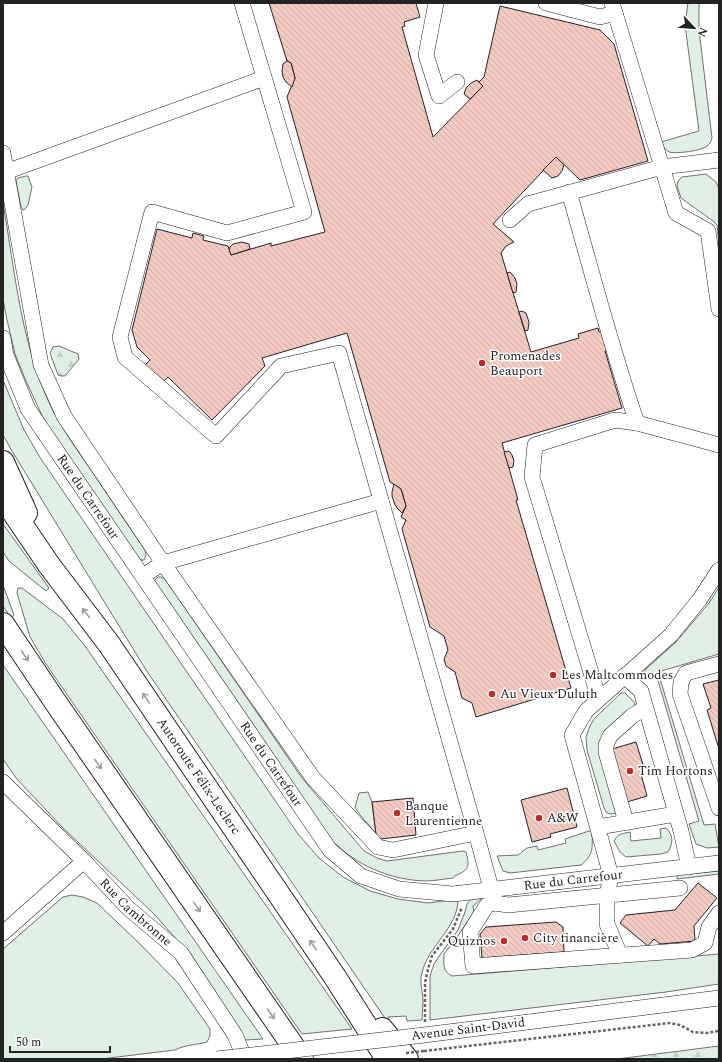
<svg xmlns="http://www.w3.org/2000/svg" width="722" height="1062" viewBox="0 0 722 1062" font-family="Spectral,serif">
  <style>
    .green { fill: #e0efe3; stroke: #6f6f6f }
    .forest { fill: url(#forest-firs); stroke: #6f6f6f }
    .building { fill: url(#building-back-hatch); stroke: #222 }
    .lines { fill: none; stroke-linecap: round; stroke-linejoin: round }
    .minor-casing { stroke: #222; stroke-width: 16 }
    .highway-casing { stroke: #222; stroke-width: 24 }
    .path { stroke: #646464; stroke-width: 2.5; stroke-dasharray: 3 2; stroke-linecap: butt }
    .minor { stroke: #fff; stroke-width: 15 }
    .highway { stroke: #fff; stroke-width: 22 }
    .minor-bridge-casing { stroke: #222; stroke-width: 16; stroke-linecap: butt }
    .path-bridge { stroke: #646464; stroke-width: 2.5; stroke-dasharray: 3 2; stroke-linecap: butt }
    .minor-bridge { stroke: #fff; stroke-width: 15 }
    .oneway { stroke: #9c9c9c }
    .poi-dot { fill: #c62828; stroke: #fff; stroke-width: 1.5 }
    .labels { text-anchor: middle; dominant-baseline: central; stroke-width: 3; stroke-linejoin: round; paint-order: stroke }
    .poi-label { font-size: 13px; fill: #222; stroke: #fff; text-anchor: start }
    .street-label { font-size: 13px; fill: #222; stroke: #fff }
  </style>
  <defs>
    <pattern id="forest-firs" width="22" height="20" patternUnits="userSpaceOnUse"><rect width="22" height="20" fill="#e0efe3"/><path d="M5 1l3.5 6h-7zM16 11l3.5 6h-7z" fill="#c0cdc2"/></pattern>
    <pattern id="building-back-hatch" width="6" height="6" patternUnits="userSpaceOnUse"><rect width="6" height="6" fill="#f3c9c0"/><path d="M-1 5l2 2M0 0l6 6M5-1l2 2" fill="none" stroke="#d0aca5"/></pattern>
  </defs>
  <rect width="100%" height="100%" fill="#fff"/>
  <g class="green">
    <path d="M688,3h11v27l13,108c-1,3 -2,6 -5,8 -5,5 -32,8 -38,6 -4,-2 -6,-6 -8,-10l38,-11 -14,-106z"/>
    <path d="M706,174l10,8 3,7v55l-2,-19 -4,-4 -32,-23 -4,-12 1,-5 4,-4z"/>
    <path d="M26,176h2l4,11 -4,18 -3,4 -2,1 -2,-3 -5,-26 2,-3z"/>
    <path d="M3,203c12,69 18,142 49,206 11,21 25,41 39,61 18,27 36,54 54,80l1,5 -2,5h-5l-87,-123 -26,-56 -11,-27 -8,-34 -4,-21z"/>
    <path d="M3,380l21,50 17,29 257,375 21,24 24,19 27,14 28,8 30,4 30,-4c0,30 -30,46 -36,74 -3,9 1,19 1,28 0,6 -1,12 -1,19l-15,1 -1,-5 -18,1 3,7h-2l-243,-354 -134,-219 -9,-16z"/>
    <path d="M3,524l46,64 -3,3 -37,-30 -6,-9z"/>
    <path d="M158,577h3l4,2 137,199 62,73 13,7 10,3 76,-10 3,1c2,9 5,16 -5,21 -3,2 -6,2 -8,5 -10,1 -19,3 -28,3 -31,-1 -63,-13 -86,-34 -8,-6 -15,-14 -22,-22l-163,-240 1,-5z"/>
    <path d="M3,585l11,30 -3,3 -8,-12z"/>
    <path d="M719,587v67l-61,18 46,153 11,-1 4,23 -12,1 -11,-4 -7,-20 10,-3 -42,-144 -10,2 -5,-2v-3l4,-5 30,-27 33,-39z"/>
    <path d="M18,588h4l41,31 22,27 267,383 -50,5 -256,-370 -16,-27 -13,-44z"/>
    <path d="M3,665l260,374 -18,1 -60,-91 -31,-35 -92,-87 -46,-49 -13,-19z"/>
    <path d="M621,693h4l10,10 -1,3 -22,22 5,82 -1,3 -5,1 -4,-1 -3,-5 -17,-58 -1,-13 4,-11 4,-7z"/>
    <path d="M368,792l4,10 4,32c-7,-10 -16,-17 -21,-27l4,-14z"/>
    <path d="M666,828c8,8 7,15 2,24l-7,2 -35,3 -6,-5 -6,-11c4,-8 8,-7 16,-9l1,9 30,-3 -1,-9z"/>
    <path d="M592,830c0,16 3,24 -11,35l-71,8 -7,-2 -6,-15 21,-1 9,-7 10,-2 1,4 28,-7 -1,-4z"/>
    <path d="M719,871v3l-42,5v-4z"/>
    <path d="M72,895l11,2 14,6 42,40 39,40 32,46v7l-3,6c-11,3 -23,3 -32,8l-74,9h-98v-110l60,-52z"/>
    <path d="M482,898l-9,8 1,6 -21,31 -9,11c0,10 -2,17 8,22l267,-22v30l-53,8 -236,28v-44l4,-12 8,-12 16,-22 7,-18 2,-8 4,-5z"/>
  </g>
  <g class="forest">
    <path d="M59,346l19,8 1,5 -14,17h-4l-3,-1 -8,-22 3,-6z"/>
    <path d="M719,1046v13h-102z"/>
  </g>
  <g class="building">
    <path d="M269,3h147l4,14 -16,5 1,4 -3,1 31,110 50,-51 -4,-4 5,-5 16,-71 100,24 14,14 34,117 -68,19 -24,-23 -63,67 21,18 -8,4 -5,7 30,99 48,-14 -1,-4 20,-6 1,4 4,-1 6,19 -4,1 17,57 -120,35 16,57h-2l55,188 -95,29 -4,-14 -10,-5 -7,-26 -9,-6 -2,-7 4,-9 -4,-14 -14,-9 -28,-98 4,-9 -5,-3 5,-11 -5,-17 -11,-7 -43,-149 -85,25 3,8 -53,54 -44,-43 -6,6 -18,-17 6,-6 -13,-13 -5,-17 25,-101 35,9 1,-5 11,3 -1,4 25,6 3,9 40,-12v3l54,-14 -38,-135 8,-19 -4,-15 -4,-2z"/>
    <path d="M287,61l4,2 4,15 -3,9 -6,-5 -3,-5 -1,-6 1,-7z"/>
    <path d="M477,80l6,6 -13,13 -6,-5 2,-6 5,-5z"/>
    <path d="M556,157l8,8 -2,6 -4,5 -6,2 -9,-8z"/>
    <path d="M242,242l7,2 1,5 -19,6 -2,-6 1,-2 3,-3z"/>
    <path d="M510,272l5,6 2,6 -1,8 -3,1 -6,-20z"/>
    <path d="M522,311l4,2 3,9 -1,8 -3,1 -6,-19z"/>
    <path d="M508,451l2,1 2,3 2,6 -1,6 -4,1 -5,-16z"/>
    <path d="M394,484l7,5 5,17 -4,7 -4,-4 -3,-4 -3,-9v-4z"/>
    <path d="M719,680v69l-12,-39 4,-2 -8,-24z"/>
    <path d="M636,742l8,26 -3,6 6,22 -20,6 -15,-53z"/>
    <path d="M567,788l10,39 -27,7 1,3 -19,5 -11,-42z"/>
    <path d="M413,798l3,37 -35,4 -5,-5 -4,-32z"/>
    <path d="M698,883l19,15 -23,28 1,15 -35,3 -6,-5 -6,7 -28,-23 6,-8 49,-5z"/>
    <path d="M556,922l7,5 1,25 -82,6 -2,-24 6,-7z"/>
  </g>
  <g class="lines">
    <defs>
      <g id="minor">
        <path d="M242,3l62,209 -77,21 -75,-21 -32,125 5,20 91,79 65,-70 58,-13 137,480 19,70 -8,2 -17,27 3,34 219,-16 13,-7 4,-16 10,-14"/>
        <path d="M436,3l-10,52 13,41 18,-14"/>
        <path d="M546,3l54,14 15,-4"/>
        <path d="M612,3l64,210 32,18 11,78"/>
        <path d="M3,153l38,212 23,51 99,147 150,215 65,69 15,3 83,-17"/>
        <path d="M3,173l261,-95"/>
        <path d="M569,192c22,77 42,155 68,231"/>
        <path d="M510,220l18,-16 134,-37 57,-7"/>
        <path id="s1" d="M3,338l3,17 22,54 302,441 31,26 38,13 54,5 266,-31"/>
        <path d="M143,576l20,-13 218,-62"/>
        <path d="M719,664l-33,9 -5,9 -1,12 39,114"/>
        <path d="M624,676l17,15 40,140 8,36"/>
        <path d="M599,699l-67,-222 3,-32 80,-25 22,3 82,22"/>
        <path id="s2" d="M3,782l81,79 44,47 53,45 54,82 10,24"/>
        <path d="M626,822l-20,-70v-7l4,-9 22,-20 13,-8"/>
        <path d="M598,827l78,-13"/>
        <path d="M495,903l13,2 172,-17"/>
        <path d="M3,933l81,-72"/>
        <path d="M620,955l-13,-31v-29l4,-19 -39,-141 14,-24 85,-76 29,-36 19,-29"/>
        <path d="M416,1036l303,-38"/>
      </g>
      <g id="highway">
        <path d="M3,462l23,51"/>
        <path id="s3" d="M3,497l46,68 60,79 226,333 52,82"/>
        <path d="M3,624l51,76 248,359"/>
        <path d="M382,1029l25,30"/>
      </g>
    </defs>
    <use href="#minor" class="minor-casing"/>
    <use href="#highway" class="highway-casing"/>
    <g class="path">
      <path d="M425,1022v-39l3,-14 4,-13 21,-27 9,-22"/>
      <path d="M424,1051l246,-28 10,2 13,7 13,1 13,-2"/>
    </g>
    <use href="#minor" class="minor"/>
    <use href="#highway" class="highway"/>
    <defs>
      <path id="minor-bridge" d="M217,1059l199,-23"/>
    </defs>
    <use href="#minor-bridge" class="minor-bridge-casing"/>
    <path class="path-bridge" d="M406,1053l18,-2"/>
    <use href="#minor-bridge" class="minor-bridge"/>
  </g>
  <defs><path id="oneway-shaft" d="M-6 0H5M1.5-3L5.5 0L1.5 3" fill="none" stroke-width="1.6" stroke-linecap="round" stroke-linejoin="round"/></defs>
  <g class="oneway">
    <use href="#oneway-shaft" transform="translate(86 613) rotate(-128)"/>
    <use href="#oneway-shaft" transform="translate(25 656) rotate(56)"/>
    <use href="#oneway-shaft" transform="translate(146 698) rotate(-124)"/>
    <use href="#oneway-shaft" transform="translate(98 764) rotate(55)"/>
    <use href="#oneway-shaft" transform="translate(197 907) rotate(55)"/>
    <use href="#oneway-shaft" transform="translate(313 945) rotate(-124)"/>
    <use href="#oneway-shaft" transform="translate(271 1014) rotate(55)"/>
  </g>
  <g class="poi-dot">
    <circle cx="482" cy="363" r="4"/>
    <circle cx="553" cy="675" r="4"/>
    <circle cx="492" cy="694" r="4"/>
    <circle cx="630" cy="771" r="4"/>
    <circle cx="397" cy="813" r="4"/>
    <circle cx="539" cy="818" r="4"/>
    <circle cx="525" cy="938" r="4"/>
    <circle cx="504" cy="941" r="4"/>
  </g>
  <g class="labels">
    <g class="poi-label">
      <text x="490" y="356">Promenades<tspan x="490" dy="15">Beauport</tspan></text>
      <text x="561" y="675">Les Maltcommodes</text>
      <text x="500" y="694">Au Vieux Duluth</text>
      <text x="638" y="771">Tim Hortons</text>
      <text x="405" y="806">Banque<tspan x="405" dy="15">Laurentienne</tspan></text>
      <text x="547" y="818">A&amp;W</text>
      <text x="533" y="938">City financière</text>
      <text x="496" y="941" text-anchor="end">Quiznos</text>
    </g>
    <g class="street-label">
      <text stroke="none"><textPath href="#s1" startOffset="182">Rue du Carrefour</textPath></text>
      <text stroke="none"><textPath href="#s1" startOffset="506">Rue du Carrefour</textPath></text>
      <text stroke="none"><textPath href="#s3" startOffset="341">Autoroute Félix-Leclerc</textPath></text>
      <text stroke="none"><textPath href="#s1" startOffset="866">Rue du Carrefour</textPath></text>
      <text stroke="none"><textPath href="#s2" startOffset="186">Rue Cambronne</textPath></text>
      <text transform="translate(468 1029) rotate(-7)">Avenue Saint-David</text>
    </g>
  </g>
  <rect width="722" height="1062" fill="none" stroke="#222222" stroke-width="8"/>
  <g transform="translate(694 28) rotate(116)" stroke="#ffffff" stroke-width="3" paint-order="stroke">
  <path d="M0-3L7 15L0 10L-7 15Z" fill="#222222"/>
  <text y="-6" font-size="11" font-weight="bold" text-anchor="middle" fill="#222222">N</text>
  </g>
  <path d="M10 1046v6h100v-6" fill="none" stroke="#222222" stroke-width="2"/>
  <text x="16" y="1046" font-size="12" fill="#222222" stroke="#ffffff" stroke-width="3" paint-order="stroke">50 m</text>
</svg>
